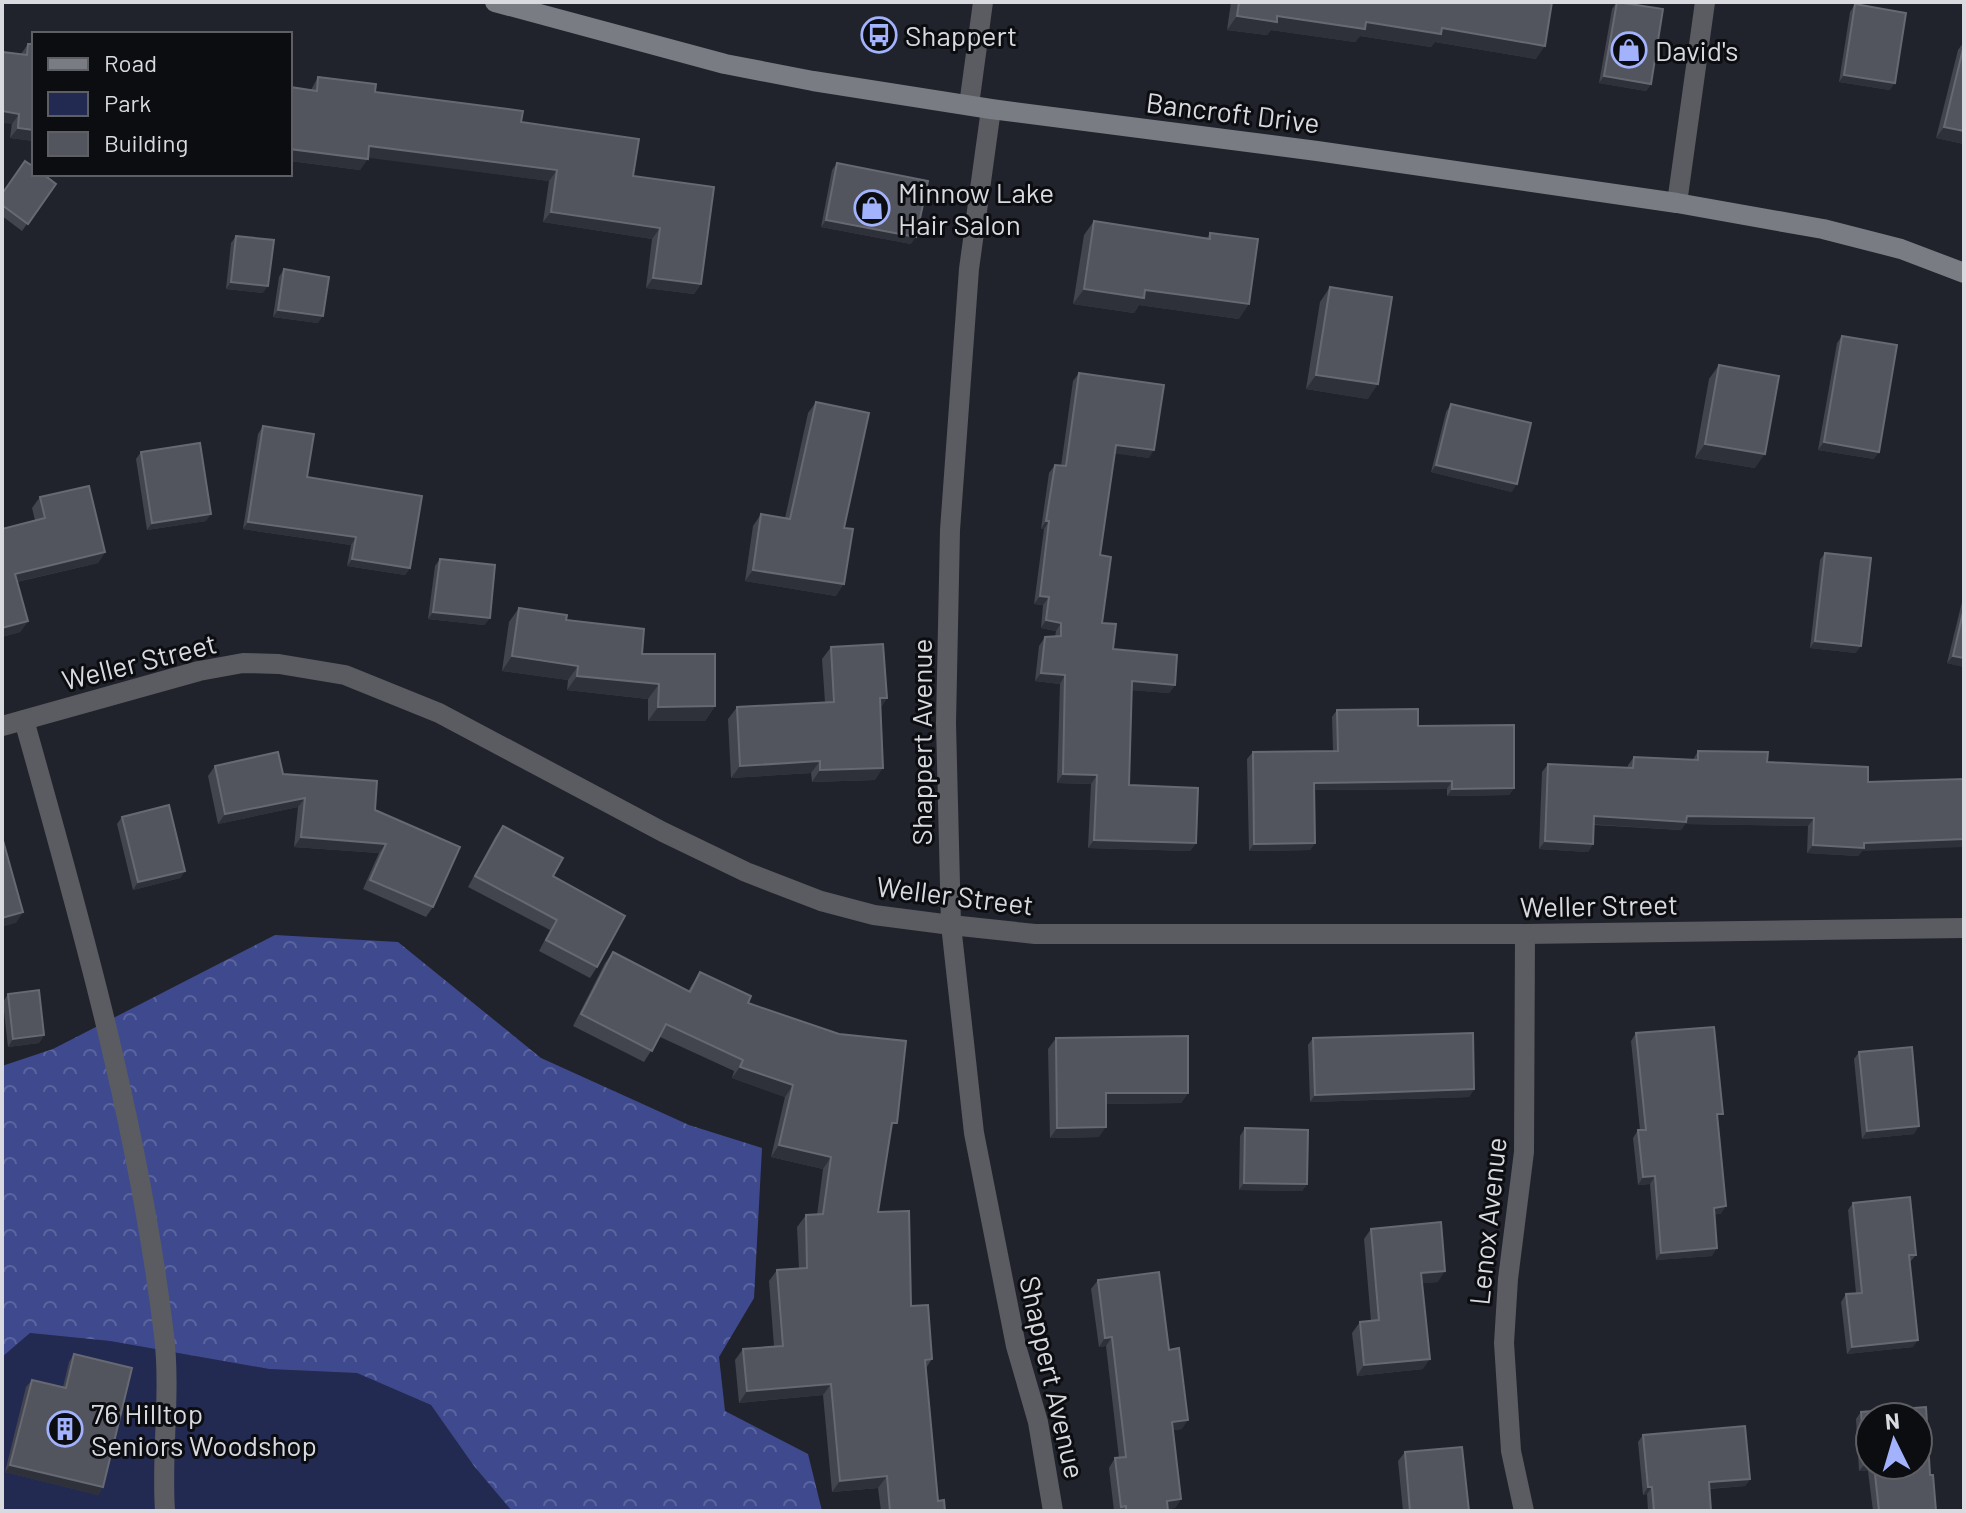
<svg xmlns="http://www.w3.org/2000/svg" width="1966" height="1513" viewBox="0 0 1966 1513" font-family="Barlow,sans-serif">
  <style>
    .green { fill: #232a51 }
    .forest { fill: url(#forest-crowns) }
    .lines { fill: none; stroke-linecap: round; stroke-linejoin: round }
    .lane { stroke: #5b5c61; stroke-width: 20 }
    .street { stroke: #5b5c61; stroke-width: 20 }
    .secondary { stroke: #7a7c83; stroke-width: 20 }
    .wall { fill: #42444e; fill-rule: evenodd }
    .shaded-wall { fill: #2e303a }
    .building { fill: #52545e; stroke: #676972; stroke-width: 2 }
    .labels { text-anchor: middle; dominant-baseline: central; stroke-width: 6; stroke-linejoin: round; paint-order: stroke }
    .poi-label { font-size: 28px; fill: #d8dae0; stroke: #0c0d11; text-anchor: start }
    .street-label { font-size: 28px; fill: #d8dae0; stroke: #0c0d11 }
  </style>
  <defs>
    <pattern id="forest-crowns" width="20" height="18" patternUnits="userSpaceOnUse" patternTransform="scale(2)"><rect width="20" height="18" fill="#3f4a8e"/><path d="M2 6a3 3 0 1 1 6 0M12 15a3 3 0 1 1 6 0" fill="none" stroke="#5a649e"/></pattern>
  </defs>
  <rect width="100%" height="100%" fill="#21232c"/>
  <path class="green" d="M30,1333l80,8 159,28 88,4 74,32 43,61 38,45h-510v-154z"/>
  <path class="forest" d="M275,935l123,7 143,116 148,67 73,23 -8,150 -35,59 6,54 83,43 14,57h-310l-38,-45 -43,-61 -74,-32 -88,-4 -159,-28 -80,-8 -28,24v-291l51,-17z"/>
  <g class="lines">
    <g class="lane">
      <path d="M969,105l14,-103"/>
      <path d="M24,720c57,202 115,407 140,615 7,59 -3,118 1,176"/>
    </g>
    <g class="street">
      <path d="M991,109l-22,160 -19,261 -4,193 5,202 23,208 42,213 22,76 15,89"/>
      <path d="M1677,203l28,-201"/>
      <path d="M2,726l197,-55 44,-8 36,1 66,11 94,38 224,119 83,40 75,29 53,14 77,10 84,9h490l439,-6"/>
      <path d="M1524,1511l-13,-60 -7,-108 4,-64 16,-127 1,-218"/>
    </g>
    <path class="secondary" d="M495,2l230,62 88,17 178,28 326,42 360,52 146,26 78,20 63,24"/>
  </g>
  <g class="wall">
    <path d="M1231,2h321l-16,57 -101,-17 -4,5 -71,-11 -5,6 -84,-12 -4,5 -40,-5z"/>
    <path d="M1617,2l34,82 -5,7 -47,-8 13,-74z"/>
    <path d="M1855,4l35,86 -51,-8 11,-70z"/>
    <path d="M1964,42v102l-28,-6 22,-88z"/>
    <path d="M28,44h6v97l-24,-3 11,-84z"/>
    <path d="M318,77l57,15 146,30 112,54 68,108 -7,10 -48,-6 6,-49 -109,-17 6,-41 -181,-24 -8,13 -70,-9v-74l21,3z"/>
    <path d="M837,163l74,81 -90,-17 11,-57z"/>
    <path d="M56,184l-34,47 -20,-15v-22z"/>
    <path d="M1094,221l113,17 3,-5 29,86 -100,-14 -5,8 -61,-9 11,-69z"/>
    <path d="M236,236l27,57 -37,-4 5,-46z"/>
    <path d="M284,269l34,54 -45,-6 6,-40z"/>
    <path d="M1330,287l38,112 -62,-10 14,-87z"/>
    <path d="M1842,336l32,123 -56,-9 19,-107z"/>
    <path d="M1719,365l36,103 -60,-10 14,-79z"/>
    <path d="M1079,373l70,85 -34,-5 -15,102 2,68 11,26 62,36 -6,8 -37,-3 -3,95 67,58 -6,8 -102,-3 3,-64 -34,-1 3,-99 -25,-3 4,-35 6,-9h10l1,-6 -15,-3 2,-23 -9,-1 10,-75h-3l8,-56 6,-8 6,1 12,-85z"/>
    <path d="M816,402l28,126 -8,68 -91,-15 8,-55 8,-12 24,4 23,-105z"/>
    <path d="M1451,404l61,88 -81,-20 15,-60z"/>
    <path d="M263,426l44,51 103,91 -5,7 -58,-9 4,-21 -108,-16 15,-95z"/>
    <path d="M141,452l65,69 -59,9 -11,-71z"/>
    <path d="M89,486l16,66 -7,11 -81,19 11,39 -8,11 -18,5v-108l33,-9 -3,-12 8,-11z"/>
    <path d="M1825,553l31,100 -46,-5 10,-88z"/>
    <path d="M440,559l50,59 -6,7 -56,-6 7,-53z"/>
    <path d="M1964,594v73l-17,-4z"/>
    <path d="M519,608l47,12 76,34 73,52 -10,15h-57v-22l-81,-9 1,-10 -66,-9 7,-49z"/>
    <path d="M831,647l56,51 -6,9 -6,73 -63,2 -1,-9 -80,5 -3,-59 9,-12 88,-5 -3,-43z"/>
    <path d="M1337,710l81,16 96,62 -5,7 -62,1v-7l-132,1v53l-5,7 -61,1 -2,-92 6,-7 80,-1 -1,-34z"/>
    <path d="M1698,751l69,11 95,89 -4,5 -51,-3 1,-27 -123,-2 -4,6 -87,-5 -1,19 -5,8 -49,-3 3,-77 6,-8 80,4v-3l6,-8 59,3z"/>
    <path d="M215,766l68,8 92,36 58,97 -7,10 -63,-28 16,-36 -85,-6 4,-40 -80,17 -10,-48z"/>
    <path d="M122,817l63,54 -5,7 -47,12 -16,-66z"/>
    <path d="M503,826l50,50 44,91 -7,11 -51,-27 11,-21 -82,-43 27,-50z"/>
    <path d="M613,952l75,39 12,-19 48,31 142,130 -12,79 54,147 -6,9 12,133 7,10h-64l-3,-23 -46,4 -9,-97 -84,8 -4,-43 8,-11 31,-3 -5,-65 8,-11 22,-2 -2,-41 9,-12h11l6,-46 -52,-12 14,-60 -53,-19 2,-7 -74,-34 -16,25 -71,-36 32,-63z"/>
    <path d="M8,994l36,41 -5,8 -31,4 -5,-45z"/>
    <path d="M1636,1033l82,88 3,93h-6l-3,42 -56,4 -6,-76 -12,1 -5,-47 5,-8h2l-9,-89z"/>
    <path d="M1056,1038l132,55 -7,10 -75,1 -7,33 -49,1 -2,-89z"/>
    <path d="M1313,1038l161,51 -5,8 -159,5 -2,-57z"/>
    <path d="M1859,1052l55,82 -52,5 -8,-80z"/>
    <path d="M1245,1128l62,56 -5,7 -63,-1 1,-54z"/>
    <path d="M1853,1203l63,52 -6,7 3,85 -66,7 -6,-52 5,-8 10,-1 -8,-83z"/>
    <path d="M1371,1229l67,53 -16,1 1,86 -66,7 -5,-43 8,-11 11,-1 -7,-82z"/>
    <path d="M1098,1280l71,70 13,79 -9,1 8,69 -6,9 -8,1 1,2h-54l-5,-43 6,-10h4l-13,-112 -7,1 -8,-58z"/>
    <path d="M74,1354l29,133 -5,8 -93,-23 21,-85 6,-7 31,7 6,-25z"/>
    <path d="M1926,1407l4,68h3l3,36h-63l-5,-40h-9l-3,-52 5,-7zM1870,1417h48v48h-48z"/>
    <path d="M1643,1435l107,44 -5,7 -36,3 2,22h-63l-1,-17 -4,1 -5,-53z"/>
    <path d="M1405,1452l64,59h-66l-5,-50z"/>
  </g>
  <g class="shaded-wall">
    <path d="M1237,16h40l89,6 76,6 103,18 -9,13 -101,-17 -4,5 -71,-11 -5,6 -84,-12 -4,5 -40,-5z"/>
    <path d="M1844,75l51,8 -5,7 -51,-8z"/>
    <path d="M1604,76l47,8 -5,7 -47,-8z"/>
    <path d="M2,111l17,3 -7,10 -10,-1z"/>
    <path d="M1944,127l20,4v13l-28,-6z"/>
    <path d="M18,128l16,2v11l-24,-3z"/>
    <path d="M369,146l188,24 -8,11 -187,-24z"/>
    <path d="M290,149l78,10 -8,11 -70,-9z"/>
    <path d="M551,212l109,16 -8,11 -109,-17z"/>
    <path d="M826,220l90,17 -5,7 -90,-17z"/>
    <path d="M653,278l48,6 -7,10 -48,-6z"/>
    <path d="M231,282l37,4 -5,7 -37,-4z"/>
    <path d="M1084,289l61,1 104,14 -10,15 -100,-14 -5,8 -61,-9z"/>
    <path d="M278,310l45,6 -5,7 -45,-6z"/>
    <path d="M1316,375l62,9 -10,15 -62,-10z"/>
    <path d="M1824,442l55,10 -5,7 -56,-9z"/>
    <path d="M1705,444l60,10 -10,14 -60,-10z"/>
    <path d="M1116,445l38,5 -5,8 -39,-5z"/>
    <path d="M1436,465l81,19 -5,8 -81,-20z"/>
    <path d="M211,514l-5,7 -59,9 5,-7z"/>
    <path d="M1046,521h3l-5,8h-3z"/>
    <path d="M248,522l108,15 -5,8 -108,-16z"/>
    <path d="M105,552l-7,11 -91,21 8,-10z"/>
    <path d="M352,559l58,9 -5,7 -58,-9z"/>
    <path d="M753,570l91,14 -8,12 -91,-15z"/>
    <path d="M1040,596l9,1 -6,8 -9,-1z"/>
    <path d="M433,612l57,6 -6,7 -56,-6z"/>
    <path d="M1046,620l15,3 -5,8 -15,-3z"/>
    <path d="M28,621l-8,11 -18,5v-9z"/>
    <path d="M1815,641l46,5 -5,7 -46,-5z"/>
    <path d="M512,656l66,10 -10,14 -66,-9z"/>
    <path d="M1953,656l11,2v9l-17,-4z"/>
    <path d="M1041,673l24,2 -5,9 -25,-3z"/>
    <path d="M577,676l82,8 -11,15 -81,-9z"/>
    <path d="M1132,681l43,4 -6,8 -43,-3z"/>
    <path d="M880,698h7l-8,12z"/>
    <path d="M715,706l-10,15h-57l10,-14z"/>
    <path d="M820,761l-9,12 -80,5 9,-12z"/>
    <path d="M883,768l-8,12 -63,2 8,-12z"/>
    <path d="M1063,774l34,1 -6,9 -34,-1z"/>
    <path d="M1452,781l-5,8 -138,1 5,-7z"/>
    <path d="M1514,788l-5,7 -62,1 5,-7z"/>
    <path d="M305,798l-7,9 -80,17 7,-10z"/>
    <path d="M1594,816h93l127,2 -6,8 -123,-2 -4,6 -92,-6z"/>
    <path d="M301,837l85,7 -7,9 -85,-6z"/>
    <path d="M1964,839v8l-102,4 -4,5 -51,-3 6,-8z"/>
    <path d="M1094,840l102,3 -6,8 -102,-3z"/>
    <path d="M1545,841l48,3 -5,8 -49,-3z"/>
    <path d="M1315,843l-5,7 -61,1 5,-7z"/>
    <path d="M185,871l-5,7 -47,12 5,-8z"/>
    <path d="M23,912l-7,11 -14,4v-9z"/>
    <path d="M44,1035l-5,8 -31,4 5,-8z"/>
    <path d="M740,1067l53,18 -8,12 -53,-19z"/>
    <path d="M1474,1089l-5,8 -159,5 5,-7z"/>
    <path d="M1106,1093h82l-7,10 -83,1z"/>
    <path d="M1919,1126l-5,8 -52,5 5,-8z"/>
    <path d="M1106,1127l-7,10 -49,1 7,-10z"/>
    <path d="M779,1145l52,12 -8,12 -52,-12z"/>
    <path d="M1655,1176l-5,8 -12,1 5,-8z"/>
    <path d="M1244,1183l63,1 -5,7 -63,-1z"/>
    <path d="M1726,1206l-5,8 -12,1 5,-7z"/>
    <path d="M1717,1248l-5,8 -56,4 5,-7z"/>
    <path d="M1445,1271l-7,11 -24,2 7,-11z"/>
    <path d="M1112,1337l-6,9 -7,1 6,-9z"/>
    <path d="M1918,1340l-5,7 -66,7 5,-7z"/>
    <path d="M1430,1359l-7,10 -66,7 7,-11z"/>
    <path d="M831,1384l-8,11 -84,8 8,-12z"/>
    <path d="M1188,1420l-6,9 -16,2 6,-9z"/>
    <path d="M1865,1464h5v1h2l-4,6h-9z"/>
    <path d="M10,1465l93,22 -5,8 -93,-23z"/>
    <path d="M887,1476l-9,12 -46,4 8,-11z"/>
    <path d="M1750,1479l-5,7 -42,3 6,-7z"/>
    <path d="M1648,1487h4l-5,7 -4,1z"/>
    <path d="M1181,1499l-6,9 -15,2 7,-9z"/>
  </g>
  <g class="building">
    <path d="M1239,2h313l-7,44 -103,-18 -1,6 -75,-12 -1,7 -88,-13v6l-40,-6z"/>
    <path d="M1617,2l46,7 -12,75 -47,-8z"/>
    <path d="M1855,4l51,9 -11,70 -51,-8z"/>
    <path d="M28,44h6v86l-16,-2 1,-14 -17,-3v-59l25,3z"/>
    <path d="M1964,45v86l-20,-4z"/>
    <path d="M318,77l58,7 -1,8 148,19 -2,11 118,17 -6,37 81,11 -13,97 -48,-6 7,-50 -109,-16 6,-42 -188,-24 -1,13 -78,-10v-62l27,4z"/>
    <path d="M25,161l9,6v7h9l13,10 -28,40 -26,-19v-11z"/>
    <path d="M837,163l91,18 -12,56 -90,-17z"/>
    <path d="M1094,221l116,18v-6l48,6 -9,65 -104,-14 -1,8 -60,-9z"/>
    <path d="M236,236l38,4 -6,46 -37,-4z"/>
    <path d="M284,269l45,8 -6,39 -45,-6z"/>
    <path d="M1330,287l62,10 -14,87 -62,-9z"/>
    <path d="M1842,336l55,9 -18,107 -55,-10z"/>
    <path d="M1719,365l60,11 -14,78 -60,-10z"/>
    <path d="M1079,373l85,12 -10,65 -38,-5 -16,110 11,2 -9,66 14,1 -3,25 64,6 -2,30 -43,-4 -3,104 69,3 -2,55 -102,-3 3,-65 -34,-1 2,-99 -24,-2 4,-36 16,-1v-13l-15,-3 3,-23 -9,-1 9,-75h-3l9,-56 11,1z"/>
    <path d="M816,402l53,11 -25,115 9,1 -9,55 -91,-14 8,-56 29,5z"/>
    <path d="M1451,404l80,19 -14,61 -81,-19z"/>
    <path d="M263,426l51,8 -7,43 115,19 -12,72 -58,-9 4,-22 -108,-15z"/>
    <path d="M200,443l11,71 -59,9 -11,-71z"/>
    <path d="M89,486l16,66 -90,22 13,47 -26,7v-99l43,-11 -5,-21z"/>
    <path d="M1825,553l46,5 -10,88 -46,-5z"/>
    <path d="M440,559l55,6 -5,53 -57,-6z"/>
    <path d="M519,608l48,7 -1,5 78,9 -2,25h73v52l-57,1 1,-23 -82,-8 1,-10 -66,-10z"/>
    <path d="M1964,608v50l-11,-2z"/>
    <path d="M883,644l4,54h-7l3,70 -63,2v-9l-80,5 -3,-59 97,-5 -3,-55z"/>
    <path d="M1418,709v17l96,-1v63l-62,1v-8l-138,2 1,60 -61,1 -1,-92 85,-1 -1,-41z"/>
    <path d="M1698,751l70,1 -1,10 101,5v15l96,-3v60l-100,4v5l-51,-3 1,-27 -127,-2 -1,6 -92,-6 -1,28 -48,-3 3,-77 85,4 1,-11 64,3z"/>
    <path d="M278,752l5,22 94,7 -2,29 85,37 -27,60 -63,-27 16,-36 -85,-7 4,-39 -80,16 -10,-48z"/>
    <path d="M169,805l16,66 -47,11 -16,-65z"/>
    <path d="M503,826l60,32 -10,18 72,40 -28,51 -51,-27 11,-20 -82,-44z"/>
    <path d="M2,837l21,75 -21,6z"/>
    <path d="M613,952l77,40 10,-20 51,24 -3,7 91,31 67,7 -9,82h-5l-14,89 31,-1 2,95 17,-1 4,54 -7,1 13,141 6,-1 1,11h-55l-3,-35 -47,5 -9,-97 -84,7 -4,-42 40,-3 -6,-76 30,-2 -1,-53 17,-1 8,-57 -52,-12 14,-60 -53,-18 3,-7 -77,-36 -14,27 -71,-37z"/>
    <path d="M39,990l5,45 -31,4 -5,-45z"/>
    <path d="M1714,1027l9,87h-6l9,92 -12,2 3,40 -56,5 -6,-77 -12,1 -5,-47h8l-10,-97z"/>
    <path d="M1473,1033l1,56 -159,6 -2,-57z"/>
    <path d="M1188,1036v57h-82v34l-49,1 -1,-90z"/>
    <path d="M1912,1047l7,79 -52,5 -8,-79z"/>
    <path d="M1245,1128l63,2 -1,54 -63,-1z"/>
    <path d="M1910,1197l6,58h-7l9,85 -66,7 -6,-53 16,-1 -9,-90z"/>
    <path d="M1441,1222l4,49 -24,2 9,86 -66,6 -4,-43 19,-2 -8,-91z"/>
    <path d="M1159,1272l10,78 10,-2 9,72 -16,2 9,77 -14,2 1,10h-42v-5l-5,1 -6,-49 11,-1 -14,-120 -7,1 -7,-58z"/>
    <path d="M74,1354l58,14 -29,119 -93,-22 22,-85 34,8z"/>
    <path d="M1926,1407l4,68h3l3,36h-57l-5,-46h44v-48h-48v47h-5l-4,-52z"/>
    <path d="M1745,1426l5,53 -41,3 2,29h-57l-2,-24h-4l-5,-52z"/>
    <path d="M1462,1447l7,64h-59l-5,-59z"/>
  </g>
  <defs>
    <symbol id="bus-ring" viewBox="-11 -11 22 22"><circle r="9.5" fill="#0c0d11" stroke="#a2b2fd" stroke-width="1.5"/><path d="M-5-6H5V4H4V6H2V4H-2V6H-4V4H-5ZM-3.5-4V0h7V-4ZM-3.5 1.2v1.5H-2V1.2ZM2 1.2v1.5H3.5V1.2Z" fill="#a2b2fd"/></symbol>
    <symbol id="shop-ring" viewBox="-11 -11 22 22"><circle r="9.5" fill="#0c0d11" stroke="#a2b2fd" stroke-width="1.5"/><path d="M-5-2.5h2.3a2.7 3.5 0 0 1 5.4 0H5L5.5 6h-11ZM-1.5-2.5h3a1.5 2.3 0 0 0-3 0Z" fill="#a2b2fd"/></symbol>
    <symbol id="building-ring" viewBox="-11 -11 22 22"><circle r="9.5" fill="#0c0d11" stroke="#a2b2fd" stroke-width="1.5"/><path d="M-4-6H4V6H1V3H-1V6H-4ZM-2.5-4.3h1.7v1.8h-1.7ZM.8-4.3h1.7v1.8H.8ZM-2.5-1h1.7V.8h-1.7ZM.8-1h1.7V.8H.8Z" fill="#a2b2fd"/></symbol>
  </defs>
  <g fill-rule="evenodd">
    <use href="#bus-ring" x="859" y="15" width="40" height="40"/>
    <use href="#shop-ring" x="1609" y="30" width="40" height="40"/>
    <use href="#shop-ring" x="852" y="188" width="40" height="40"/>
    <use href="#building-ring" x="45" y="1409" width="40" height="40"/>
  </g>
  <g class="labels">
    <g class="poi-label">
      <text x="905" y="35">Shappert</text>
      <text x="1655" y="50">David's</text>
      <text x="898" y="192">Minnow Lake<tspan x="898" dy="32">Hair Salon</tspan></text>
      <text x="91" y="1413">76 Hilltop<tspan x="91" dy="32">Seniors Woodshop</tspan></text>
    </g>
    <g class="street-label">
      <text transform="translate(1233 112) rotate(7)">Bancroft Drive</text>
      <text transform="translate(139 661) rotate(-14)">Weller Street</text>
      <text transform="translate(921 742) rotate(-90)">Shappert Avenue</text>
      <text transform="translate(955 895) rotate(7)">Weller Street</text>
      <text transform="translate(1599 905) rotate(-1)">Weller Street</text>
      <text transform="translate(1487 1221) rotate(-84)">Lenox Avenue</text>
      <text transform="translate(1053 1377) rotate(77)">Shappert Avenue</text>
    </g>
  </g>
  <rect width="1966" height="1513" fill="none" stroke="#d8dae0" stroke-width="8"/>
  <rect x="32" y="32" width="260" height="144" fill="#0c0d11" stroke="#5e5f64" stroke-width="2"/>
  <rect x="48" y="58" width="40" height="12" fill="#7a7c83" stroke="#5e5f64" stroke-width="2"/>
  <text x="104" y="72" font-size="24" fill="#d8dae0">Road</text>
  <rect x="48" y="92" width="40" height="24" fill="#232a51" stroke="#5e5f64" stroke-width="2"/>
  <text x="104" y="112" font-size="24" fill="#d8dae0">Park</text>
  <rect x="48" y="132" width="40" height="24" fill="#52545e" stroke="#5e5f64" stroke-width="2"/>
  <text x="104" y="152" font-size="24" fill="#d8dae0">Building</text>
  <g transform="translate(1894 1441) rotate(355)"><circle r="38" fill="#0c0d11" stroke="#5e5f64" stroke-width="2"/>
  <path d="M0-6L14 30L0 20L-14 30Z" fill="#a2b2fd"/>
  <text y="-12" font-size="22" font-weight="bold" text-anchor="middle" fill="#d8dae0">N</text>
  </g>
</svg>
